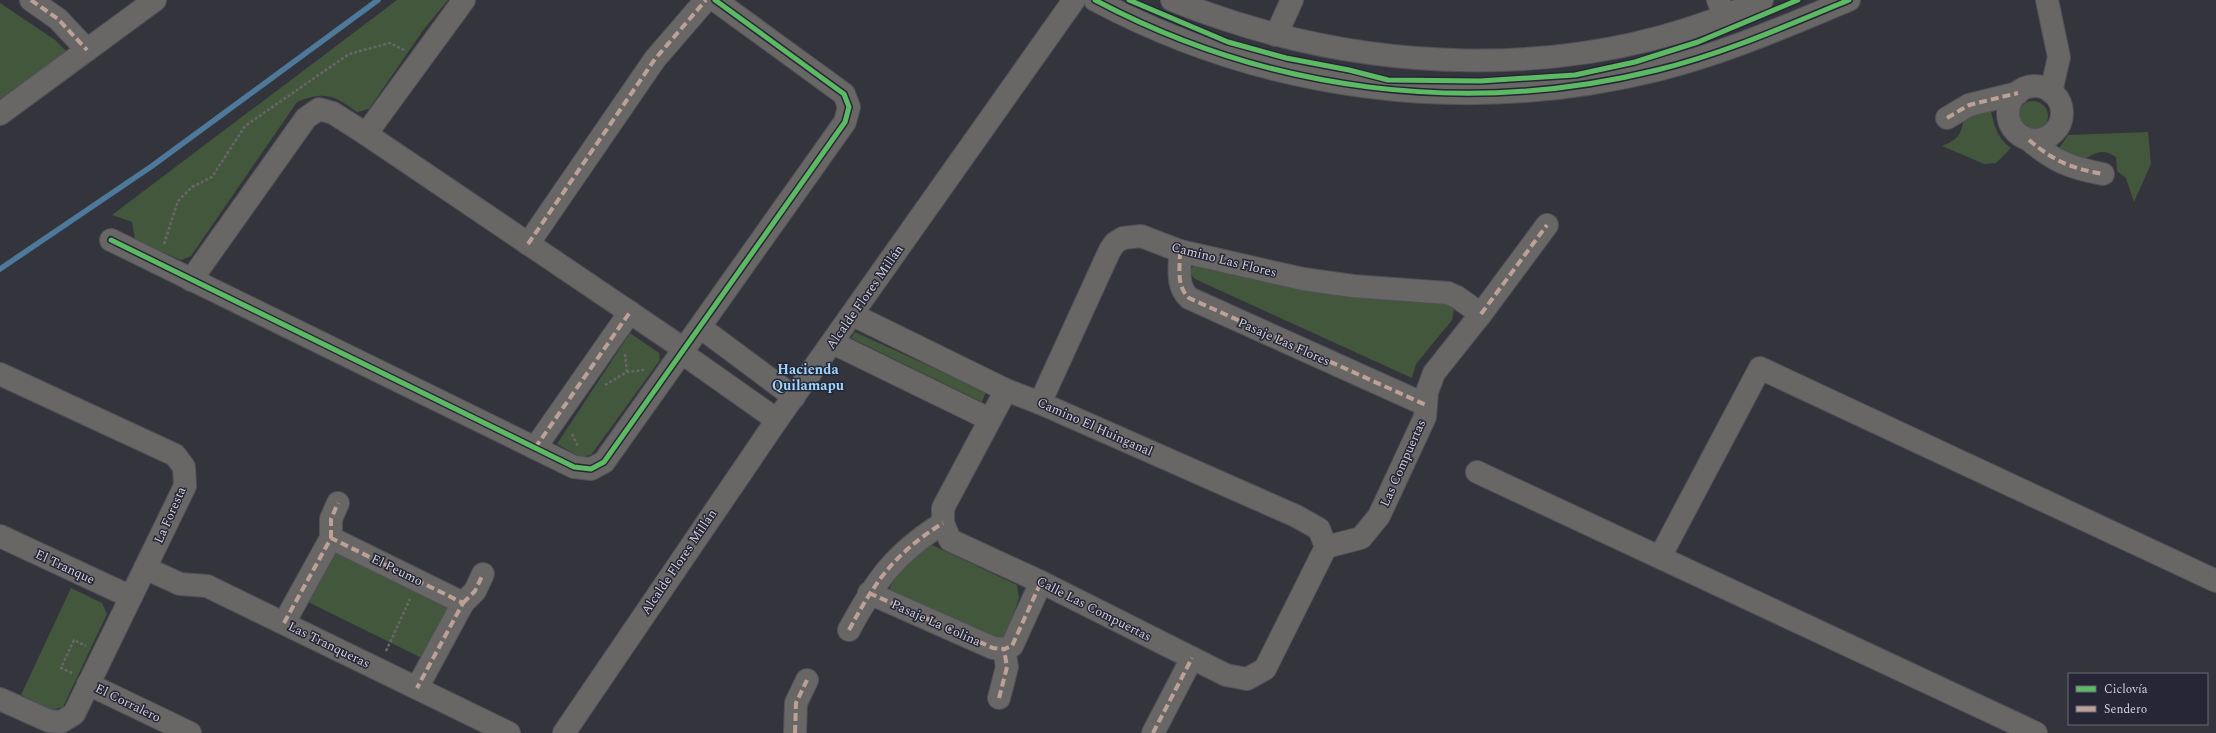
<svg xmlns="http://www.w3.org/2000/svg" width="2216" height="733" viewBox="0 0 2216 733" font-family="Spectral,serif">
  <style>
    .green { fill: #43573c }
    .lines { fill: none; stroke-linecap: round; stroke-linejoin: round }
    .stream { stroke: #4d799b; stroke-width: 5.5 }
    .minor-casing { stroke: #515159; stroke-width: 24 }
    .tertiary-casing { stroke: #515159; stroke-width: 24 }
    .path { stroke: #676668; stroke-width: 2.5; stroke-dasharray: 3 2; stroke-linecap: butt }
    .minor { stroke: #696666; stroke-width: 22 }
    .tertiary { stroke: #696666; stroke-width: 22 }
    .quiet { stroke: #bda197; stroke-width: 4; stroke-dasharray: 8 4; stroke-linecap: butt }
    .cycleway-casing { stroke: #262636; stroke-width: 8 }
    .cycleway { stroke: #5cba63; stroke-width: 5 }
    .labels { text-anchor: middle; dominant-baseline: central; stroke-width: 3; stroke-linejoin: round; paint-order: stroke }
    .street-label { font-size: 13px; fill: #d2d2dd; stroke: #262636 }
    .neighbourhood-label { font-size: 14px; font-weight: bold; fill: #9bd5fb; stroke: #262636 }
  </style>
  <rect width="100%" height="100%" fill="#34343d"/>
  <g class="green">
    <path d="M397,0h51l-24,29 -55,80 -12,3c-23,-17 -33,-21 -60,-10l-106,154 -10,4 -46,-20 -3,-18 -20,-7z"/>
    <path d="M0,3l55,37 13,13 -68,46z"/>
    <circle cx="2033" cy="116" r="15"/>
    <path d="M1990,107c4,17 6,30 21,41l-15,15 -12,1 -42,-18c17,-7 19,-11 22,-29z"/>
    <path d="M2148,132l3,32 -17,38 -8,-24 -9,-7 -1,-14c-18,-11 -21,-1 -38,4l-20,-11 10,-15z"/>
    <path d="M1194,264l253,39 7,7 -2,10 -36,44 -4,14 -217,-99 -6,-6z"/>
    <path d="M855,332l131,60 -4,10 -131,-64z"/>
    <path d="M630,333l29,20 1,7 -69,95 -11,2 -23,-13z"/>
    <path d="M332,543l124,62 -28,56 -124,-61z"/>
    <path d="M932,545l85,40 2,13 -13,39 -15,1 -102,-48c7,-19 26,-34 43,-45z"/>
    <path d="M71,588l31,15 5,11 -44,93 -12,3 -30,-15z"/>
  </g>
  <g class="lines">
    <path class="stream" d="M0,269l152,-103 226,-166"/>
    <defs>
      <g id="minor">
        <path d="M31,0l27,19 29,31"/>
        <path d="M1095,0c173,92 372,117 562,70 66,-16 129,-44 192,-70"/>
        <path d="M1172,0c185,75 406,86 590,0"/>
        <path d="M1718,0l7,17"/>
        <path d="M2047,0l12,57 -8,35"/>
        <path d="M1276,35l16,-35"/>
        <circle cx="2035" cy="113" r="27"/>
        <path d="M0,114l155,-114"/>
        <path d="M1947,118l22,-13 49,-12"/>
        <path d="M366,134l98,-134"/>
        <path d="M2029,140c25,21 41,28 74,34"/>
        <path d="M111,240l463,227 17,2 13,-7 241,-340 4,-15 -5,-13 -129,-94"/>
        <path d="M528,244l127,-185 51,-59"/>
        <path d="M1180,251c0,17 -4,35 9,47l237,107"/>
        <path d="M191,280l115,-162 13,-9 14,4 33,21 318,215"/>
        <path d="M853,315l153,75 34,13 256,113 23,13 7,18"/>
        <path d="M700,327l94,70"/>
        <path d="M833,343l156,76"/>
        <path d="M682,353l95,67"/>
        <path d="M0,374l175,81 9,12 1,19 -111,228 -13,8 -12,-1 -49,-22"/>
        <path d="M1006,390l-63,118v15l7,17 91,42 185,93 21,4 18,-10 61,-122"/>
        <path d="M1040,403l70,-153 5,-7 8,-5 18,-2 39,15 123,28 50,7 95,7 9,4 24,17"/>
        <path d="M535,448l95,-136"/>
        <path d="M1477,472l559,261"/>
        <path d="M0,536l131,61"/>
        <path d="M331,538v-19l7,-16"/>
        <path d="M1326,547l35,-9 18,-22 46,-99 2,-25 7,-19 47,-59 66,-89"/>
        <path d="M1660,557l100,-189 456,213"/>
        <path d="M145,568l35,16 27,2 302,147"/>
        <path d="M869,593l124,55 11,1 8,-3 29,-64"/>
        <path d="M463,603l12,-12 8,-17"/>
        <path d="M284,623l47,-85 132,65 -46,85"/>
        <path d="M849,630c27,-50 45,-76 94,-107"/>
        <path d="M88,684l102,49"/>
        <path d="M999,698l8,-31 -3,-18"/>
        <path d="M795,733l1,-30 11,-23"/>
        <path d="M1153,733l39,-75"/>
      </g>
      <path id="tertiary" d="M564,733l213,-313 297,-420"/>
    </defs>
    <use href="#minor" class="minor-casing"/>
    <use href="#tertiary" class="tertiary-casing"/>
    <g class="path">
      <path d="M164,244l14,-43 14,-14 20,-10 33,-51 104,-72 41,-11 14,7"/>
      <path d="M625,354l2,18"/>
      <path d="M605,385l22,-13 17,-2"/>
      <path d="M572,434l6,12"/>
      <path d="M386,651l24,-52"/>
      <path d="M72,673l-11,-5 13,-28 12,6"/>
    </g>
    <use href="#minor" class="minor"/>
    <use href="#tertiary" class="tertiary"/>
    <g class="quiet">
      <path d="M31,0l27,19 29,31"/>
      <path d="M1947,118l22,-13 49,-12"/>
      <path d="M2029,140c25,21 41,28 74,34"/>
      <path d="M528,244l127,-185 51,-59"/>
      <path d="M1180,251c0,17 -4,35 9,47l237,107"/>
      <path d="M1481,314l66,-89"/>
      <path d="M535,448l95,-136"/>
      <path d="M331,538v-19l7,-16"/>
      <path d="M869,593l124,55 11,1 8,-3 29,-64"/>
      <path d="M463,603l12,-12 8,-17"/>
      <path d="M284,623l47,-85 132,65 -46,85"/>
      <path d="M849,630c27,-50 45,-76 94,-107"/>
      <path d="M999,698l8,-31 -3,-18"/>
      <path d="M795,733l1,-30 11,-23"/>
      <path d="M1153,733l39,-75"/>
    </g>
    <defs>
      <g id="cycleway">
        <path d="M1095,0c173,92 372,117 562,70 66,-16 129,-44 192,-70"/>
        <path d="M1129,0l99,42 58,16 63,12 39,10 92,1 95,-6 60,-13 63,-20 100,-42"/>
        <path d="M111,240l463,227 17,2 13,-7 241,-340 4,-15 -5,-13 -129,-94"/>
      </g>
    </defs>
    <use href="#cycleway" class="cycleway-casing"/>
    <use href="#cycleway" class="cycleway"/>
  </g>
  <g class="labels">
    <g class="street-label">
      <text transform="translate(1224 260) rotate(14)">Camino Las Flores</text>
      <text transform="translate(865 297) rotate(-55)">Alcalde Flores Millán</text>
      <text transform="translate(1284 342) rotate(24)">Pasaje Las Flores</text>
      <text transform="translate(1095 427) rotate(24)">Camino El Huinganal</text>
      <text transform="translate(1403 463) rotate(-66)">Las Compuertas</text>
      <text transform="translate(170 515) rotate(-66)">La Foresta</text>
      <text transform="translate(679 562) rotate(-56)">Alcalde Flores Millán</text>
      <text transform="translate(65 567) rotate(25)">El Tranque</text>
      <text transform="translate(397 570) rotate(26)">El Peumo</text>
      <text transform="translate(1094 609) rotate(27)">Calle Las Compuertas</text>
      <text transform="translate(936 623) rotate(24)">Pasaje La Colina</text>
      <text transform="translate(329 645) rotate(26)">Las Tranqueras</text>
      <text transform="translate(128 703) rotate(26)">El Corralero</text>
    </g>
    <g class="neighbourhood-label">
      <text x="808" y="369">Hacienda<tspan x="808" dy="16">Quilamapu</tspan></text>
    </g>
  </g>
  <rect x="2068" y="673" width="140" height="52" fill="#262636" stroke="#6b6b79"/>
  <rect x="2076" y="686" width="20" height="6" fill="#5cba63" stroke="#6b6b79"/>
  <text x="2104" y="693" font-size="12" fill="#d2d2dd">Ciclovía</text>
  <rect x="2076" y="706" width="20" height="6" fill="#bda197" stroke="#6b6b79"/>
  <text x="2104" y="713" font-size="12" fill="#d2d2dd">Sendero</text>
</svg>
